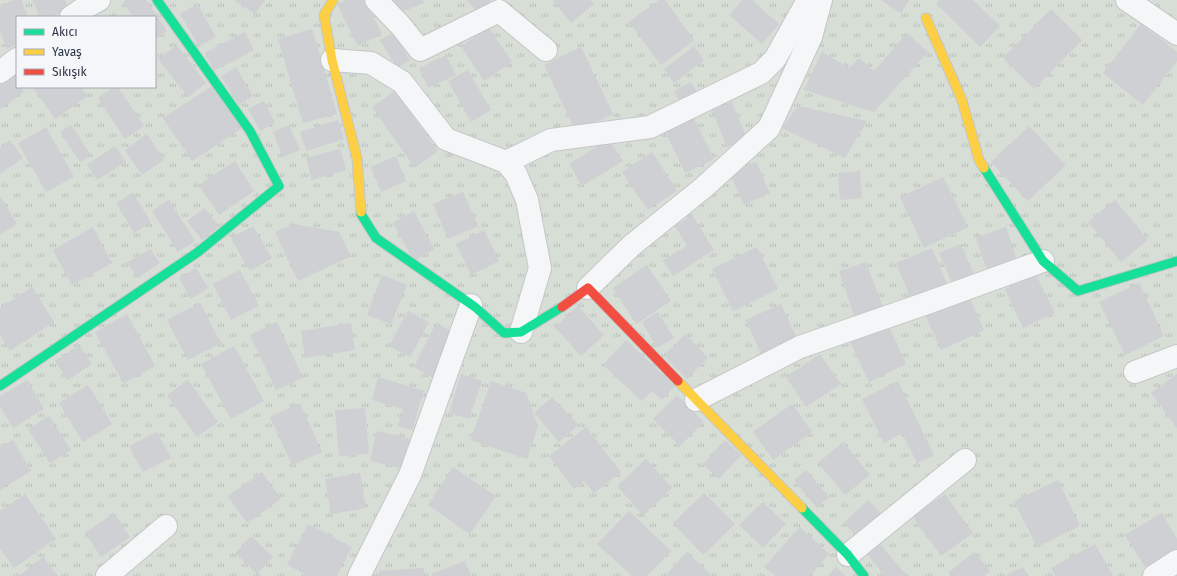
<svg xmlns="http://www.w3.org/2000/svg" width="1177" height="576" viewBox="0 0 1177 576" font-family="'Fira Sans',sans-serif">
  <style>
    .park { fill: url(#park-tufts); fill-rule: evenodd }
    .building { fill: #ced0d3 }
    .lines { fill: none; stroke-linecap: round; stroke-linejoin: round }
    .street-casing { stroke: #c4c6c8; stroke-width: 24 }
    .fast-casing { stroke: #c4c6c8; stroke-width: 11 }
    .slow-casing { stroke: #c4c6c8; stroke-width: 11 }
    .jam-casing { stroke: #c4c6c8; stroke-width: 11 }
    .street { stroke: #f5f6f7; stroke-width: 22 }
    .fast { stroke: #16e098; stroke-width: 9 }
    .slow { stroke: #ffcf43; stroke-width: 9 }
    .jam { stroke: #f24e42; stroke-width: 9 }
  </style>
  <defs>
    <pattern id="park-tufts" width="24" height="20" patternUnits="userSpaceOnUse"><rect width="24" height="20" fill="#d6ded6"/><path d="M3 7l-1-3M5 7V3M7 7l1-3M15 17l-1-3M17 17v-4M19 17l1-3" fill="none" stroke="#b8bfb9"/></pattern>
  </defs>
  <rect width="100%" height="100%" fill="#e6e8ea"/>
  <path class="park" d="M0,0h1177v576h-1177zM17,17h138v70h-138z"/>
  <g class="building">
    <path d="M14,0h7l7,17h-11v27l-10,5 -7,-17v-26z"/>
    <path d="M32,0h33l4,8 -17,9h-11z"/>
    <path d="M126,0h20l21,31 -12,8v-22h-22l-10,-15z"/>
    <path d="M234,0h31l-10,14z"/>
    <path d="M346,0h19l17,34 -24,12 -21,-42z"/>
    <path d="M394,0h29l1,3 -25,10z"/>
    <path d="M466,0h25l-12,13z"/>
    <path d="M553,0h38l3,4 -23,19z"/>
    <path d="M659,0h6l29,40 -33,25 -32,-43z"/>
    <path d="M742,0h10l27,24 -17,20 -33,-29z"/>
    <path d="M881,0h28l-8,13z"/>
    <path d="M939,0h34l27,26 -20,21 -44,-44z"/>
    <path d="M197,4l19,33 -17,9 -19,-32z"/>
    <path d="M1051,9l31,31 -48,49 -31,-31z"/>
    <path d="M1141,24l36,28v9l-34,44 -40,-32z"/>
    <path d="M489,28l23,34 -28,19 -23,-35z"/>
    <path d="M312,29l25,85 -34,9 -25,-84z"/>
    <path d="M245,32l9,18 -40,21 -9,-18z"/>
    <path d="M394,32l16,28 -13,8 -17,-28z"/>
    <path d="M907,33l21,19 -54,60 -70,-22 18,-38 27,16 10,-10 15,13z"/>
    <path d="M177,45l29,38 -18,14 -30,-38z"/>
    <path d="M694,46l10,14 -30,23 -10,-14z"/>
    <path d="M581,47l32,67 -37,18 -32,-67z"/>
    <path d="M446,55l10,20 -28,13 -9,-20z"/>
    <path d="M236,67l17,29 -14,9 -18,-29z"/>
    <path d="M468,70l23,40 -20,12 -23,-41z"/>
    <path d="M14,76l3,5v6h4l3,5 -24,17v-24z"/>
    <path d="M691,82l8,14 -17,9 -8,-14z"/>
    <path d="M214,85l28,43 -50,33 -29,-43z"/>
    <path d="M37,87h44l6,9 -32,23 -21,-30z"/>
    <path d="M114,87h4l26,39 -19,13 -27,-41z"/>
    <path d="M395,91l43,60 -23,17 -43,-61z"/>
    <path d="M264,101l11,22 -15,8 -12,-22z"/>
    <path d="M732,102l15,37 -20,8 -15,-37z"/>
    <path d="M798,106l69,15 -22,37 -63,-30z"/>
    <path d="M692,115l22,44 -29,14 -21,-44z"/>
    <path d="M338,120l6,19 -38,12 -6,-19z"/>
    <path d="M71,125l20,30 -11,7 -20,-30z"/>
    <path d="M289,125l11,25 -17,7 -10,-25z"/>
    <path d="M1029,126l37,39 -38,36 -37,-39z"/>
    <path d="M46,127l28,50 -28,15 -28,-49z"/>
    <path d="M147,134l17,26 -22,15 -17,-25z"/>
    <path d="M609,139l14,22 -41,25 -13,-22z"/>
    <path d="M10,140l13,18 -23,16v-27z"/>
    <path d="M115,146l11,16 -29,18 -10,-15z"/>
    <path d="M340,149l6,21 -34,10 -6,-22z"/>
    <path d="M652,152l25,39 -29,19 -26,-38z"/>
    <path d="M396,156l10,25 -25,11 -10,-25z"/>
    <path d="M235,161l19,30 -35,24 -20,-30z"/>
    <path d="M756,162l14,31 -26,12 -14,-31z"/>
    <path d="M860,171l2,27 -22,2 -2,-27z"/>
    <path d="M943,177l25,50 -44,21 -24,-51z"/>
    <path d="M463,192l15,34 -30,13 -15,-35z"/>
    <path d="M133,193l18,29 -17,11 -18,-30z"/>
    <path d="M0,196l17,28 -17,11z"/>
    <path d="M169,200l26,41 -17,11 -26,-41z"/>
    <path d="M1115,200l33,40 -27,22 -33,-40z"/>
    <path d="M205,208l14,19 -17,13 -15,-19z"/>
    <path d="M414,211l20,38 -20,12 -21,-38z"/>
    <path d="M692,215l22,35 -41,26 -10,-16 24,-14 -12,-20z"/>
    <path d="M294,224l45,8 12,24 -53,25 -23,-49z"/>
    <path d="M253,226l19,32 -22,13 -19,-33z"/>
    <path d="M93,227l19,36 -40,22 -19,-35z"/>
    <path d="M1006,227l11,33 -30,10 -11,-32z"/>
    <path d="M484,230l15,31 -28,14 -15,-31z"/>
    <path d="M961,244l14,32 -22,9 -14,-32z"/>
    <path d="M757,247l21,42 -45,22 -21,-42z"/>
    <path d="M932,248l16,38 -36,15 -16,-38z"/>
    <path d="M150,249l10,14 -22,15 -11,-15z"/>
    <path d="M866,262l17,46 -28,10 -16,-47z"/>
    <path d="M647,265l24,36 -35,23 -23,-36z"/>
    <path d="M196,268l12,20 -17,11 -12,-21z"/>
    <path d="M240,270l19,36 -28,14 -18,-36z"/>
    <path d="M382,275l25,10 -16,39 -24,-9z"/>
    <path d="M1036,275l19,38 -32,15 -18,-39z"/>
    <path d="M1139,283l25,53 -39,19 -26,-53z"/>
    <path d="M32,287l22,35 -44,29 -10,-16v-27z"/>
    <path d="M969,297l15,33 -43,20 -15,-33z"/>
    <path d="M200,303l21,40 -33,17 -21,-40z"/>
    <path d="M781,304l16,34 -36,16 -15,-34z"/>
    <path d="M578,306l26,29 -23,21 -26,-29z"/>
    <path d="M408,311l21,11 -19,35 -21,-11z"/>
    <path d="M658,312l16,26 -17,10 -15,-26z"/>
    <path d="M127,314l28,52 -32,17 -28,-51z"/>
    <path d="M886,321l20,43 -37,18 -20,-43z"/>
    <path d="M277,322l26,56 -27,12 -26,-55z"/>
    <path d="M351,323l4,27 -50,8 -4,-27z"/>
    <path d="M436,323l21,11 -22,45 -21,-12z"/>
    <path d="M686,334l22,24 -21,21 -23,-24z"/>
    <path d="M626,340l49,46 -13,14 -10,-9 -10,10 -39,-36z"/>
    <path d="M79,345l13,19 -24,16 -13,-19z"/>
    <path d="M234,346l30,55 -33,18 -30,-55z"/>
    <path d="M820,354l21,30 -35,23 -20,-30z"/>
    <path d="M461,374l21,7 -13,38 -20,-6z"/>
    <path d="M1177,374v54l-26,-35z"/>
    <path d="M378,377l46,14 -12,39 -14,-4 5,-17 -31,-9z"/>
    <path d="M27,380l17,29 -31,19 -13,-22v-10z"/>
    <path d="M188,380l30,42 -21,15 -30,-42z"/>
    <path d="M491,381l35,12 12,33 -11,33 -56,-19z"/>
    <path d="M898,381l36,74 -17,8 -15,-30 -18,10 -22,-44z"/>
    <path d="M88,385l24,39 -29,18 -24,-39z"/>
    <path d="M677,395l27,27 -24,24 -27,-27z"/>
    <path d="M552,397l26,28 -19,17 -25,-29z"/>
    <path d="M300,403l22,49 -30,13 -22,-48z"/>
    <path d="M792,404l20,28 -39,28 -20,-28z"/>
    <path d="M365,408l4,46 -30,2 -4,-46z"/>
    <path d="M49,416l22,34 -21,13 -22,-34z"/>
    <path d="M586,427l35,45 -27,21 -10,-12 -10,8 -25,-33z"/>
    <path d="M377,431l34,8 -7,30 -34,-8z"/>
    <path d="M157,432l14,26 -28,14 -14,-26z"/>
    <path d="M13,440l18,31 -31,19v-43z"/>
    <path d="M725,440l16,15 -22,24 -16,-15z"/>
    <path d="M843,442l27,33 -25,20 -27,-32z"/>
    <path d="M646,459l26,29 -29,27 -26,-29z"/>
    <path d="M453,467l43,29 -26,38 -42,-29z"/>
    <path d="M806,470l23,27 -12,11 -23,-28z"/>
    <path d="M262,472l19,27 -34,24 -19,-27z"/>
    <path d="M360,473l6,35 -35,6 -6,-35z"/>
    <path d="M1058,480l22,46 -43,21 -23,-46z"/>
    <path d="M704,493l31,31 -32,31 -30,-32z"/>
    <path d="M25,494l31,45 -42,29 -14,-20v-37z"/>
    <path d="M945,494l28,39 -32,23 -28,-39z"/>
    <path d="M868,500l15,16 -25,22 -14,-15z"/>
    <path d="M763,502l23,22 -23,24 -24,-23z"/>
    <path d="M629,511l42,40 -24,25h-15l-35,-32z"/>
    <path d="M114,513l16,24 -29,20 -16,-24z"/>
    <path d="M1162,513l15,26v13l-30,18 -22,-35z"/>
    <path d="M308,524l44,23 -15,29h-28l-22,-11z"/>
    <path d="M800,527l29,27 -19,22h-35l-11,-9z"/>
    <path d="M251,536l22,21 -16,17 -22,-21z"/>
    <path d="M880,544l27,32h-22l-18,-22z"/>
    <path d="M1095,544l18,32h-58l-4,-8z"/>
    <path d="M687,552l25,24h-47z"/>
    <path d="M974,552l16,19 -6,5h-33l-3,-3z"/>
    <path d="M43,557l15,19h-39z"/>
    <path d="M465,561l6,15h-39v-2z"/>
    <path d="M836,567l10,9h-18z"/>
    <path d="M1023,567l5,9h-23z"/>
    <path d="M424,568v8h-44l-1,-5z"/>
  </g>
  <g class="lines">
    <defs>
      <g id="street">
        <path d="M376,0l25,26 19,24 79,-39 47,39"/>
        <path d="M1127,0l50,34"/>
        <path d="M71,17l10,-7 18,-10"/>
        <path d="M332,60l39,3 31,19 44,57 60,23 10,12 11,26 13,68 -19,64"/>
        <path d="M0,72l17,-13"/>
        <path d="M506,162l45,-22 99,-13 111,-54 14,-14 33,-59"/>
        <path d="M588,288l43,-42 72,-58 66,-60 42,-91 10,-37"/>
        <path d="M1135,372l42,-16"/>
        <path d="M696,400l104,-53 127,-44 116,-42"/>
        <path d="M848,555l117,-95"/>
        <path d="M107,576l59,-50"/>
        <path d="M359,576l51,-101 61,-170"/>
        <path d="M1154,576l23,-15"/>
      </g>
      <g id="fast">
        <path d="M984,168l59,93 35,30 99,-30"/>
        <path d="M361,212v2l15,24 99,69 29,26 17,-1 41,-25"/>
        <path d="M0,386l198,-134 81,-66 -29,-55 -93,-131"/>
        <path d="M802,508l46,47 16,21"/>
      </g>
      <g id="slow">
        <path d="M333,0l-9,15 8,45 25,98 4,54"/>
        <path d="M926,18l36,82 17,60 5,8"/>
        <path d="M678,381l124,127"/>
      </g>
      <path id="jam" d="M562,307l26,-19 90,93"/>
    </defs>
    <use href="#street" class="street-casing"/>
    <use href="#fast" class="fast-casing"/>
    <use href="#slow" class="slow-casing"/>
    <use href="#jam" class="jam-casing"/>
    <use href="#street" class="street"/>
    <use href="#fast" class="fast"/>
    <use href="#slow" class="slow"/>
    <use href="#jam" class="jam"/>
  </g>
  <rect x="16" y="16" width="140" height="72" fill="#f4f6f9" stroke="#a4a8b1"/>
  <rect x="24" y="29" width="20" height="6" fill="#16e098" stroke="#a4a8b1"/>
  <text x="52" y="36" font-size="12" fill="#2b3445">Akıcı</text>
  <rect x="24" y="49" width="20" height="6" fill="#ffcf43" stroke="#a4a8b1"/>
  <text x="52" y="56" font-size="12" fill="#2b3445">Yavaş</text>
  <rect x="24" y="69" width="20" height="6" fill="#f24e42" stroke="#a4a8b1"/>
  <text x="52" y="76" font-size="12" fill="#2b3445">Sıkışık</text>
</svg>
